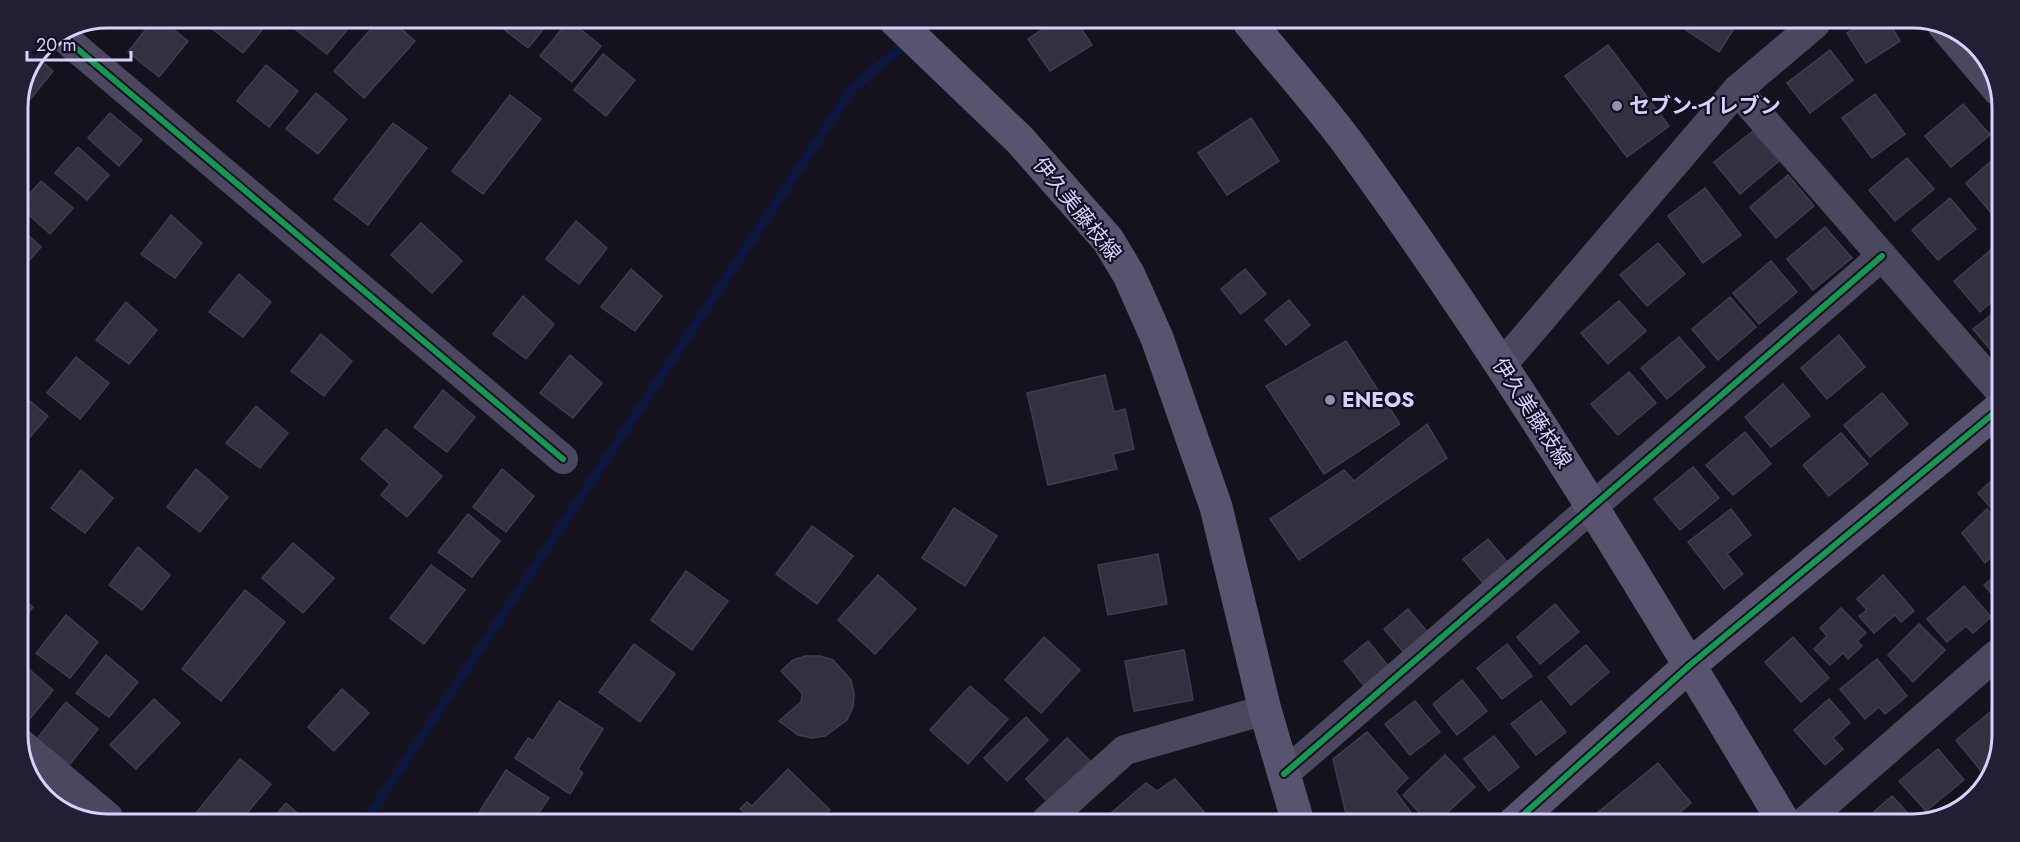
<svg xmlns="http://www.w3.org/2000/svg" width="2020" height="842" viewBox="0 0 2020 842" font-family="Jost,'Noto Sans JP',sans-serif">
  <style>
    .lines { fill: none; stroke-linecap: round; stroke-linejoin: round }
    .stream { stroke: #0c173b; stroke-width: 10 }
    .building { fill: #34303f; stroke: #423c50; stroke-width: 1.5 }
    .street { stroke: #4b475e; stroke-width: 30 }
    .secondary { stroke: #585470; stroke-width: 33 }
    .cycleway-casing { stroke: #130e21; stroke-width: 10 }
    .cycleway { stroke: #139951; stroke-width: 6 }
    .poi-dot { fill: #958eaf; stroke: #130e21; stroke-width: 2 }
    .labels { text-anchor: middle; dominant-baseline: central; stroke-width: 4.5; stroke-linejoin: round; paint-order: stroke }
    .poi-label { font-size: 21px; font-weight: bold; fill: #dad0fe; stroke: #130e21; text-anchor: start }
    .street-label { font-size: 21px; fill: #dad0fe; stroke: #130e21 }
    .rim { fill: none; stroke: #dad0fe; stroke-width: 3 }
  </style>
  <rect width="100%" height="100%" fill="#15121d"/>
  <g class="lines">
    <path class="stream" d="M368,818l483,-728 81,-69"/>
  </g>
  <g class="building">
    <path d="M155,18h4l29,23 -29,36 -31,-25z"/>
    <path d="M219,18l52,1 -28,34 -32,-25z"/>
    <path d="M304,19h52l-29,35 -32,-25z"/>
    <path d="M380,19h10l25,22 -51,57 -30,-27z"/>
    <path d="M499,19l52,1 -23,28 -32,-25z"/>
    <path d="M569,20l32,26 -29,36 -32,-26z"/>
    <path d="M1055,21l22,1 15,23 -42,26 -22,-32z"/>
    <path d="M1690,24h47l-18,28 -33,-22z"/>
    <path d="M1861,24h29l10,17 -34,22 -19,-30z"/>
    <path d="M1608,45l61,81 -42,31 -62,-81z"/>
    <path d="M1830,50l23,30 -43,33 -23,-30z"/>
    <path d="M603,54l32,26 -29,36 -32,-26z"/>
    <path d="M38,58l15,13 -29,36 -6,-5z"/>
    <path d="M266,65l32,26 -29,36 -32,-26z"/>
    <path d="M316,93l31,26 -29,35 -32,-25z"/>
    <path d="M1875,94l30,40 -33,24 -30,-40z"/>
    <path d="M510,95l31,24 -58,75 -31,-23z"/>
    <path d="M1963,104l27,31 -39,32 -26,-31z"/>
    <path d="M110,113l32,27 -23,26 -31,-28z"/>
    <path d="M1251,118l28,43 -52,34 -29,-42z"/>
    <path d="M393,123l34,25 -59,77 -34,-26z"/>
    <path d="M1753,131l26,30 -39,33 -26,-32z"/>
    <path d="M18,146l11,9 -11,12z"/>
    <path d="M78,147l31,28 -22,25 -32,-27z"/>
    <path d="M2001,153v53l-9,8 -26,-31z"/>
    <path d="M1907,158l27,31 -39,32 -26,-31z"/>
    <path d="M1788,175l26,31 -38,32 -26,-31z"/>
    <path d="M41,181l32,27 -23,26 -31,-28z"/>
    <path d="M1705,188l36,47 -38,28 -35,-47z"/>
    <path d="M1950,198l26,31 -38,31 -26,-30z"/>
    <path d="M171,215l31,28 -27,35 -34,-24z"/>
    <path d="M576,221l31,27 -28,36 -33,-25z"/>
    <path d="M421,223l41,38 -30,32 -41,-38z"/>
    <path d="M18,226l23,21 -22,25 -1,-1z"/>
    <path d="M1825,227l27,31 -39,32 -26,-31z"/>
    <path d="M1658,243l27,31 -38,32 -27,-31z"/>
    <path d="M1992,249l8,10v36l-20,17 -26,-31z"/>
    <path d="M1771,261l26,31 -38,32 -26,-31z"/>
    <path d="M631,269l31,27 -27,35 -34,-24z"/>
    <path d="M1245,269l21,25 -25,20 -20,-25z"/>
    <path d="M239,274l32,28 -28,35 -34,-25z"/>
    <path d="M523,296l31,28 -28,35 -33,-25z"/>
    <path d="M1730,297l26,30 -38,33 -26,-31z"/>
    <path d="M1289,300l21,25 -24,20 -21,-25z"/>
    <path d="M1619,301l27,30 -38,33 -27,-31z"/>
    <path d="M126,302l31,28 -28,34 -33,-24z"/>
    <path d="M2000,308l-1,52 -26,-31z"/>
    <path d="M321,334l31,27 -28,35 -33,-25z"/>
    <path d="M1839,335l26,32 -38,32 -26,-31z"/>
    <path d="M1679,337l26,30 -38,32 -26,-31z"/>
    <path d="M1346,341l54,83 -76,50 -58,-88z"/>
    <path d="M570,355l32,28 -29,35 -33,-25z"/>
    <path d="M76,357l33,26 -29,36 -33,-26z"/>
    <path d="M1629,372l27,31 -38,32 -27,-31z"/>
    <path d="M1105,375l9,37 11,-3 9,40 -21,5 4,15 -69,16 -21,-92z"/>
    <path d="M1783,384l27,32 -39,31 -26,-30z"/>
    <path d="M443,390l32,27 -28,35 -33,-25z"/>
    <path d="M18,391l30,25 -30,35z"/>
    <path d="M1882,393l26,31 -38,33 -26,-32z"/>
    <path d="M256,406l32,27 -28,35 -34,-25z"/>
    <path d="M1427,424l20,34 -148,102 -29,-41 74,-49 10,11z"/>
    <path d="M386,429l56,47 -35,41 -26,-22 9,-11 -29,-25z"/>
    <path d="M1745,432l26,32 -38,31 -27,-30z"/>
    <path d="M1841,433l27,31 -39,32 -26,-31z"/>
    <path d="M1693,467l26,31 -39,32 -26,-31z"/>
    <path d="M196,469l32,28 -28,35 -33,-25z"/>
    <path d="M502,469l32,27 -28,36 -33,-25z"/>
    <path d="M81,470l32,28 -28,35 -34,-25z"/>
    <path d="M1996,477l2,1v38l-20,-23z"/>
    <path d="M954,508l43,28 -32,50 -43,-28z"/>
    <path d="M1731,509l20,26 -24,19 16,20 -19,15 -36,-47z"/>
    <path d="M1987,509l11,12 -1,31 -12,11 -23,-30z"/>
    <path d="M468,514l32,27 -28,36 -34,-25z"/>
    <path d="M812,526l41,30 -36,48 -41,-30z"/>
    <path d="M1488,539l21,25 -25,20 -21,-25z"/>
    <path d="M293,543l41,35 -31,35 -41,-35z"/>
    <path d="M138,547l32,28 -28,35 -33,-25z"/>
    <path d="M1158,554l9,50 -59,11 -10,-50z"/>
    <path d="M431,565l34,25 -41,54 -34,-26z"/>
    <path d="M686,571l42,30 -36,49 -41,-30z"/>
    <path d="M1997,574v26l-13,-15z"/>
    <path d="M878,575l38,34 -41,45 -37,-34z"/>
    <path d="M1883,575l31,36 -13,11 -6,-7 -21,18 -15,-17 8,-6 -10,-11z"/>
    <path d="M1964,586l27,31 -18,16 -7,-7 -19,16 -20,-23z"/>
    <path d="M245,590l40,32 -64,79 -39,-32z"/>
    <path d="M18,595l15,12 -15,19z"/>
    <path d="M1555,604l24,28 -39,32 -23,-27z"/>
    <path d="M1841,608l25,25 -9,8 5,5 -14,13 -5,-6 -13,12 -16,-16 13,-13 -7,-8z"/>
    <path d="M1408,609l21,25 -24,20 -21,-25z"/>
    <path d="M66,615l32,27 -28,36 -34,-25z"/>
    <path d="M1919,624l26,26 -32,32 -25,-27z"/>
    <path d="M1044,637l36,33 -39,43 -36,-33z"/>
    <path d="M1793,637l36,41 -28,24 -36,-40z"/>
    <path d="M1368,641l21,26 -24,20 -21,-26z"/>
    <path d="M634,644l41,30 -35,48 -41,-30z"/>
    <path d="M1507,644l25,32 -30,23 -25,-31z"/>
    <path d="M1586,645l23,27 -38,33 -23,-28z"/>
    <path d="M1184,650l9,50 -59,11 -9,-50z"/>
    <path d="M106,655l32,27 -29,35 -33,-24z"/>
    <path d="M806,656h14l13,4 18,20 3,14 -1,13 -6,13 -22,16 -13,2 -14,-3 -19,-14 22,-19 1,-9 -21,-22 12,-11z"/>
    <path d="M1877,659l30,37 -22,18 -6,-7 -14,12 -25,-30z"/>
    <path d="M22,663l31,27 -28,35 -7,-5v-53z"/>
    <path d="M1462,680l25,31 -30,24 -24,-31z"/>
    <path d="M970,686l38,33 -40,45 -38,-34z"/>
    <path d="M342,689l27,24 -35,38 -26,-24z"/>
    <path d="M154,699l26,24 -44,46 -26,-24z"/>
    <path d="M1829,699l21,24 -17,15 10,11 -18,16 -31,-35z"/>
    <path d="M559,701l44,28 -25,40 5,4 -13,21 -55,-36 13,-20 5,3z"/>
    <path d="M1415,701l25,31 -30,23 -25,-31z"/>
    <path d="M1541,701l25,31 -30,23 -25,-31z"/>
    <path d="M66,702l32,27 -28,35 -34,-24z"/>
    <path d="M1994,709l1,51 -13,12 -26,-32z"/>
    <path d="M1026,717l22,23 -41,41 -23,-23z"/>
    <path d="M1367,732l41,46 -13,13 23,31h-70l-15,-63z"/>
    <path d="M1494,736l25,31 -30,24 -25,-32z"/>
    <path d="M1067,738l23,23 -42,41 -22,-23z"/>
    <path d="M1938,749l26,31 -38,31 -27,-30z"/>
    <path d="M1445,755l30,32 -38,35h-9l-25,-27z"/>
    <path d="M240,759l31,25 -28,34h-51z"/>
    <path d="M1658,763l33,40 -24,20h-82z"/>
    <path d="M788,769l42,41 -10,10h-82l7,-7 -5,-4 7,-7 5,4z"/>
    <path d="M506,770l43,28 -13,19 3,2h-64z"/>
    <path d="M1175,779l37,42h-110l44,-38 11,8z"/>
    <path d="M1892,796l25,27 -57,1z"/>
    <path d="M286,803l17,15h-30z"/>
  </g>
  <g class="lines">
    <g class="street">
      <path d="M1942,25l56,66"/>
      <path d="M62,36l501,423"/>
      <path d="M1737,90l262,300"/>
      <path d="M1501,366l236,-276 78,-66"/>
      <path d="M18,741l90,76"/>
      <path d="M1284,774l598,-518"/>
      <path d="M1046,821l79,-71 140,-40"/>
      <path d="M1802,824l194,-169"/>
    </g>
    <g class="secondary">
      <path d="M896,21l124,119 88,100 21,35 28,63 59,169 49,203 33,112"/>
      <path d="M1249,22c34,42 72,84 104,128 157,216 295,445 432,674"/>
      <path d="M1514,823l176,-158 309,-256"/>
    </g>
    <defs>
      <g id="cycleway">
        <path d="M62,36l501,423"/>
        <path d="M1284,774l598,-518"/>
        <path d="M1514,823l176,-158 309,-256"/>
      </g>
    </defs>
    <use href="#cycleway" class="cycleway-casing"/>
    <use href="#cycleway" class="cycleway"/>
  </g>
  <g class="poi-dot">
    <circle cx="1617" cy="106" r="6"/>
    <circle cx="1330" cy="400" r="6"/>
  </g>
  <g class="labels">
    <g class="poi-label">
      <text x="1629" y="106">セブン-イレブン</text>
      <text x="1342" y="400">ENEOS</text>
    </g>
    <g class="street-label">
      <text transform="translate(1077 209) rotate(51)">伊久美藤枝線</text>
      <text transform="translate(1532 413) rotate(57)">伊久美藤枝線</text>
    </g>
  </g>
  <path d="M0 0H2020V842H0ZM107 28H1913A79 79 0 0 1 1992 107V735A79 79 0 0 1 1913 814H107A79 79 0 0 1 28 735V107A79 79 0 0 1 107 28Z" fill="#231e33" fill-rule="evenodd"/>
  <path class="rim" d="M107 28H1913A79 79 0 0 1 1992 107V735A79 79 0 0 1 1913 814H107A79 79 0 0 1 28 735V107A79 79 0 0 1 107 28Z"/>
  <path d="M27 51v9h104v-9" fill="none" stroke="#dad0fe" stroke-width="3"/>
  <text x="36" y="51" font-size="18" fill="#dad0fe" stroke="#130e21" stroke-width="4.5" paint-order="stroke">20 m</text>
</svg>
